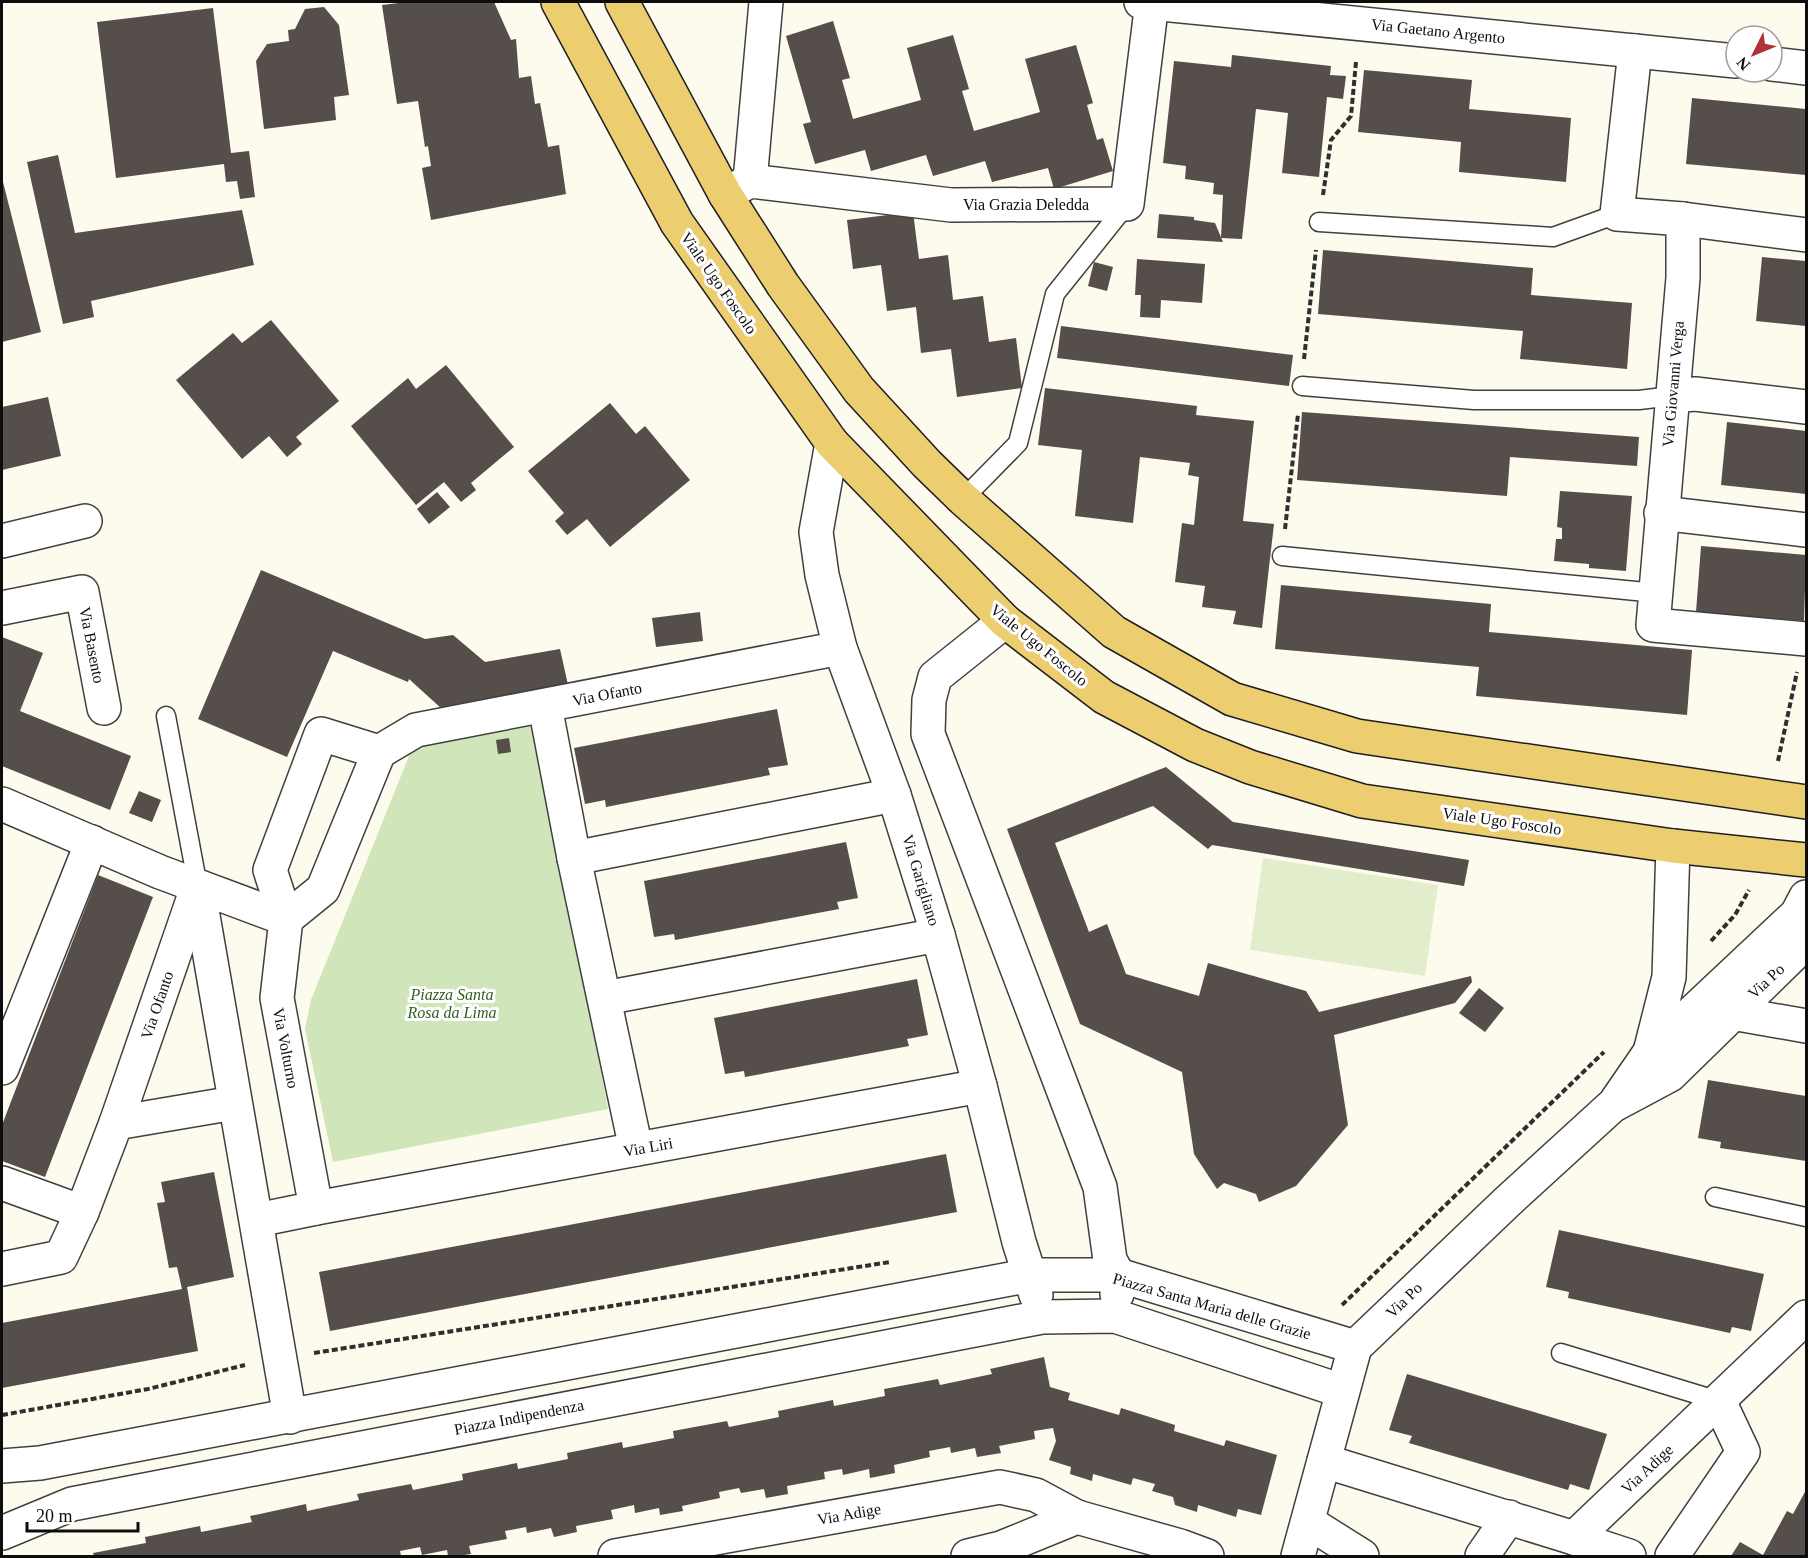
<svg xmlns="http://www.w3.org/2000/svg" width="1808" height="1558" viewBox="0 0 1808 1558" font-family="Georgia,serif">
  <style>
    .green { fill: #d1e5bb }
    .pitch { fill: #e2edcc }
    .building { fill: #554e4a }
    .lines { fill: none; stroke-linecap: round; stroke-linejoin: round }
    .lane-casing { stroke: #404040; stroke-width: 21 }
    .street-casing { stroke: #404040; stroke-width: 36 }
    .primary-casing { stroke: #1e1e1e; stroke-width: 36 }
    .path { stroke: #2f2f2f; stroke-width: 4; stroke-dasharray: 6 3; stroke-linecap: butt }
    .lane { stroke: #fff; stroke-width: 18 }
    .street { stroke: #fff; stroke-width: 33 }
    .primary { stroke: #eccd70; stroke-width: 33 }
    .labels { text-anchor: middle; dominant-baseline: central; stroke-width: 6; stroke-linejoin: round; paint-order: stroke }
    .street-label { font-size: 16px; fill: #0d0d0d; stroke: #fff }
    .park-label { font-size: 16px; font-style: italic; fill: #305f23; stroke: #fff }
  </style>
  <rect width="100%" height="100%" fill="#fdfaee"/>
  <path class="green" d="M535,723l73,386 -275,53 -28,-133 6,-29 102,-254z"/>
  <path class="pitch" d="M1263,858l175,27 -13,91 -175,-26z"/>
  <g class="building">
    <path d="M407,2h87l17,38 5,-1 3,39 12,-2 4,28 5,-1 8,44 11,-2 7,49 -135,26 -9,-52 9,-2 -3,-20 -3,1 -7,-46 -21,3 -15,-99z"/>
    <path d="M324,7l15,18 10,70 -15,2 2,23 -72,9 -8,-68 11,-17 22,-3 -1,-11 7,-1 10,-20z"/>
    <path d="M213,8l18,145 18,-2 6,46 -15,2 -3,-18 -11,1 -2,-18 -108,14 -19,-156z"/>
    <path d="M833,21l17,57 -8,2 11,39 68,-19 -14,-52 46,-13 16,54 -7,2 12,40 66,-19 -15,-53 51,-14 17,58 -6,2 10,35 6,-2 10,33 -59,18 -6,-21 -56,14 -7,-21 -52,15 -7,-21 -55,16 -6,-21 -50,14 -12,-40 8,-2 -25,-86z"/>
    <path d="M1232,55l99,11 -1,9 16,1 -3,23 -16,-2 -8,80 -37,-4 6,-60 -32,-4 -14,130 -21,-1 2,-43 -10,-1 1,-11 -29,-4 1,-13 -23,-3 11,-102 57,6z"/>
    <path d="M1364,70l108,10 -3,29 102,9 -5,64 -107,-10 2,-30 -103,-10z"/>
    <path d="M1692,98l114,11v66l-120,-11z"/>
    <path d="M58,155l17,78 167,-23 12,55 -163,36 3,16 -31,7 -36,-162z"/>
    <path d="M2,178l39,154 -39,10z"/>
    <path d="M913,212l6,47 29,-4 5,45 30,-4 6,46 27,-4 6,50 -65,9 -6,-48 -30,4 -5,-46 -29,4 -6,-46 -28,4 -6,-49z"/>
    <path d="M1159,214l35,3v3l21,3 8,19 -66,-4z"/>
    <path d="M1323,250l210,18 -2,27 101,8 -5,66 -107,-10 3,-28 -205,-17z"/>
    <path d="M1762,257l44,4v65l-50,-5z"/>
    <path d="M1137,259l68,5 -3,39 -41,-3 -1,18 -20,-1 1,-22h-6z"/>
    <path d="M1094,262l19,5 -6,24 -19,-5z"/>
    <path d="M271,320l68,81 -43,36 6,7 -15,13 -18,-21 -27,23 -66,-79 57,-47 9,10z"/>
    <path d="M1061,326l232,29 -4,31 -232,-28z"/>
    <path d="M446,365l68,82 -43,36 5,7 -15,12 -17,-20 -28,23 -65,-79 57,-48 8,11z"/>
    <path d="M1045,388l152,18 -1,9 58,6 -11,100 31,3 -12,104 -29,-4 3,-13 -34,-4 3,-21 -30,-4 7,-59 12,2 5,-48 -11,-2 2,-12 -50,-6 -7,66 -58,-7 7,-66 -44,-5z"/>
    <path d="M48,397l13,59 -59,14v-63z"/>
    <path d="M610,403l26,31 9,-8 45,54 -80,67 -23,-28 -20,16 -12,-14 9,-8 -36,-42z"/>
    <path d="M1302,412l337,25 -2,29 -127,-9 -3,39 -210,-16z"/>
    <path d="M1727,422l79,9v63l-85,-9z"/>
    <path d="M1560,491l72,5 -6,75 -37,-3v-4l-35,-3 2,-22h6v-11l-5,-1z"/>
    <path d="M437,492l13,15 -21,17 -12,-15z"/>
    <path d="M1701,546l105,9 -2,66 -108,-9z"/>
    <path d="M261,570l164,69 28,-4 32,27 75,-13 8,36 -126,24 -33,-30 -1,3 -75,-31 -46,106 -89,-38z"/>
    <path d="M1281,585l210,19 -2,28 203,18 -5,65 -211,-19 3,-29 -204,-18z"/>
    <path d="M700,612l3,29 -47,6 -4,-29z"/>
    <path d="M2,637l41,16 -23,58 111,45 -21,54 -108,-44z"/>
    <path d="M777,709l11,56 -20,3 2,7 -164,32 -1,-7 -20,4 -11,-56z"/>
    <path d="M509,738l2,14 -13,2 -2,-14z"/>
    <path d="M1166,767l67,55 236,38 -5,26 -252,-41 -4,4 -55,-43 -98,37 34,89 18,-8 19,50 73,22 9,-33 98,28 13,21 152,-36 1,6 -17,21 -121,32 14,90 -52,61 -37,16 -3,-8 -32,-11 -7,6 -23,-35 -12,-82 -102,-48 -73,-195z"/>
    <path d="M139,791l22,9 -9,22 -23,-9z"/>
    <path d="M846,842l12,56 -21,4 2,7 -164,31 -1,-6 -20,3 -10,-56z"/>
    <path d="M98,875l55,22 -108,280 -43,-16v-36z"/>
    <path d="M917,979l11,56 -21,4 2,7 -164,31 -1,-6 -19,3 -11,-56z"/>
    <path d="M1479,988l25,20 -19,24 -26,-19z"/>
    <path d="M1708,1080l98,16v65l-86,-13 1,-6 -23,-4z"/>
    <path d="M946,1154l11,58 -627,119 -11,-59z"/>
    <path d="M214,1172l20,105 -47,10 11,64 -196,37v-65l180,-34 -5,-22 -8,1 -12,-65 8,-1 -4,-20z"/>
    <path d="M1559,1230l205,44 -13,57 -19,-4 -2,6 -162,-35 1,-6 -23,-5z"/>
    <path d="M1044,1357l6,30 20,6 -2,7 51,15 2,-7 54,17 -1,6 50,15 2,-6 51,15 -16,60 -23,-6 -2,8 -38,-12 -1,7 -22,-7 -2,-8 -21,-6 3,-7 -22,-6 -2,7 -38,-11 -1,7 -22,-7 1,-7 -22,-7 7,-19 -3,-13 -19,3 1,8 -36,7 2,7 -24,4 -2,-9 -24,5 -1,-6 -21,4 1,6 -36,8 1,8 -25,5 -1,-9 -26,6 -1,-6 -18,3 1,7 -38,7 1,8 -22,4 -2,-9 -23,4 -2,-5 -20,4 1,6 -38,8 1,5 -23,4 -1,-7 -24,5 -1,-8 -23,5 2,9 -37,7 1,6 -23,5 -3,-9 -24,5 -1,-6 -21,4 2,8 -38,7 2,8 -13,2h-10l-1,-6 -25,5 -2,-8 -20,4 1,5h-307l-1,-3 53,-10 -1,-6 55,-11 1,6 51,-10 -2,-6 56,-12 1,7 52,-11 -2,-6 54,-10 2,6 50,-10 -1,-6 55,-11 1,6 50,-10 -1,-6 55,-11 1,6 51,-10 -1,-7 54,-10 2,6 50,-10 -1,-6 55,-11 1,6 51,-10 -1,-7 54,-10 2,6 52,-11 -2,-5z"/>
    <path d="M1407,1374l200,60 -18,56 -19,-6 -2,6 -159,-47 3,-7 -23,-6z"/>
    <path d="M1806,1490v66h-75l9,-14 23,13 24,-44 6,3z"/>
  </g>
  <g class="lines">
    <defs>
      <g id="lane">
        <path d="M1319,222l234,15 64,-23"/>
        <path d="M1302,386l172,14h165l33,-4"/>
        <path d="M963,499l55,-56 37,-149 72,-90"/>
        <path d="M1282,556l374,37"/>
        <path d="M166,716l32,171"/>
        <path d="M1715,1197l91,20"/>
        <path d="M1561,1353l158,48"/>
      </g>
      <g id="street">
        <path d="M1141,2l595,59"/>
        <path d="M1635,51l-18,163 66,5v59l-30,347 153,14"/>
        <path d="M1772,64l34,4"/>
        <path d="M750,181l16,-179"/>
        <path d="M725,194l25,-13 201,24 176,-1 25,-202"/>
        <path d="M1683,219l123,16"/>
        <path d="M1672,396l23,-2 111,13"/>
        <path d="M832,443l-16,89 6,43 18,73 54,147 44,140 42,151 39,156 17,53"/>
        <path d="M1661,513l145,17"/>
        <path d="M2,541l83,-20"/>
        <path d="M2,608l80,-16 22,116"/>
        <path d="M1005,621l-70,56 -6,23 -1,34 172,453 10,73 8,15 -1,19"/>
        <path d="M545,706l29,152 62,291"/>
        <path d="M379,752l-58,-18 -51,136 16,49 37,-30 56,-137 37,-22 424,-82"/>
        <path d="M2,804l158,68 126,47 -9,79 39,210 -59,12"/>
        <path d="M574,858l320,-63"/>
        <path d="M198,887l92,530"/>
        <path d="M605,998l333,-63"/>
        <path d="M1732,1013l74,13"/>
        <path d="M1650,1052l19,-75 4,-131"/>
        <path d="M2,1068l90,-226"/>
        <path d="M1617,1100l33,-48 147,-138 9,-17"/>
        <path d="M116,1123l80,-232"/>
        <path d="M2,1183l80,29"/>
        <path d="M316,1208l664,-122"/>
        <path d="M2,1269l59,-12 21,-45 34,-89 118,-20"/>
        <path d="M1324,1461l250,77 232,-221"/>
        <path d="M2,1466l38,-3 991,-188h87l237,72"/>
        <path d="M1308,1522l54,34"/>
        <path d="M2,1533l70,-29 970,-187 73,-1 227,75"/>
        <path d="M1574,1538l55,18"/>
        <path d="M615,1556l385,-69 36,8 41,22"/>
        <path d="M968,1556l33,-8 76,-31 103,29 27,10"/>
        <path d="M1298,1556l57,-209 152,-145 105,-96 58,-31 136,-133"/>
        <path d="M1482,1556l27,-39"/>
        <path d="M1672,1556l71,-104 -24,-51"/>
      </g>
      <g id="primary">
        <path d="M558,2l119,221 155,220 173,178 99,76 91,48 55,22 112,34 311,45 133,14"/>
        <path d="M622,2l103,192 58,91 76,105 68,74 36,35 151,133 118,67 125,37 449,66"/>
      </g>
    </defs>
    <use href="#lane" class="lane-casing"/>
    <use href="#street" class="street-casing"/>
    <use href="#primary" class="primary-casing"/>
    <g class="path">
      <path d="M1323,195l8,-55 20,-24 5,-54"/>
      <path d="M1304,359l12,-109"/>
      <path d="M1285,529l13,-115"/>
      <path d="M1778,761l19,-89"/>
      <path d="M1711,941l24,-26 14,-25"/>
      <path d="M1342,1305l262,-253"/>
      <path d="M314,1353l576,-91"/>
      <path d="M2,1415l146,-26 97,-24"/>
    </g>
    <use href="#lane" class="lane"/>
    <use href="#street" class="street"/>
    <use href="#primary" class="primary"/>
  </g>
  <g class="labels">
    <g class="street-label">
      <text transform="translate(1438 31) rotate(6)">Via Gaetano Argento</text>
      <text x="1026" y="204">Via Grazia Deledda</text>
      <text transform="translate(719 283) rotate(55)">Viale Ugo Foscolo</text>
      <text transform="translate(1673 384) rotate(-85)">Via Giovanni Verga</text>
      <text transform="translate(92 645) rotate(79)">Via Basento</text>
      <text transform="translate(1039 645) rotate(39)">Viale Ugo Foscolo</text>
      <text transform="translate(607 694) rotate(-11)">Via Ofanto</text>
      <text transform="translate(1502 821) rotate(8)">Viale Ugo Foscolo</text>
      <text transform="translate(921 880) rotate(73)">Via Garigliano</text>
      <text transform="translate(1766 981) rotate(-43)">Via Po</text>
      <text transform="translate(157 1005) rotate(-71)">Via Ofanto</text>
      <text transform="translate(286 1048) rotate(79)">Via Volturno</text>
      <text transform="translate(648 1147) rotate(-10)">Via Liri</text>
      <text transform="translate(1404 1300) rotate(-44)">Via Po</text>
      <text transform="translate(1212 1306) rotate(16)">Piazza Santa Maria delle Grazie</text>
      <text transform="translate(519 1417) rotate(-11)">Piazza Indipendenza</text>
      <text transform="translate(1647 1469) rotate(-43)">Via Adige</text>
      <text transform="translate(849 1514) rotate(-10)">Via Adige</text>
    </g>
    <g class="park-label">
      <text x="452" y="994">Piazza Santa<tspan x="452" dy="18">Rosa da Lima</tspan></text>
    </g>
  </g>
  <rect width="1808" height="1558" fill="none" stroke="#0d0d0d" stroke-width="6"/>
  <g transform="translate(1754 54) rotate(227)"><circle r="28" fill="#ffffff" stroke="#9e9e9e" stroke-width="1.5"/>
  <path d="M0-4.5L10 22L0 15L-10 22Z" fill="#b03139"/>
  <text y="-9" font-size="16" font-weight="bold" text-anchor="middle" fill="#0d0d0d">N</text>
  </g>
  <path d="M27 1522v9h111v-9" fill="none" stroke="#0d0d0d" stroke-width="3"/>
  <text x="36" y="1522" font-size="18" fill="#0d0d0d" stroke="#ffffff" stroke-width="4.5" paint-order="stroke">20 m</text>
</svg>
